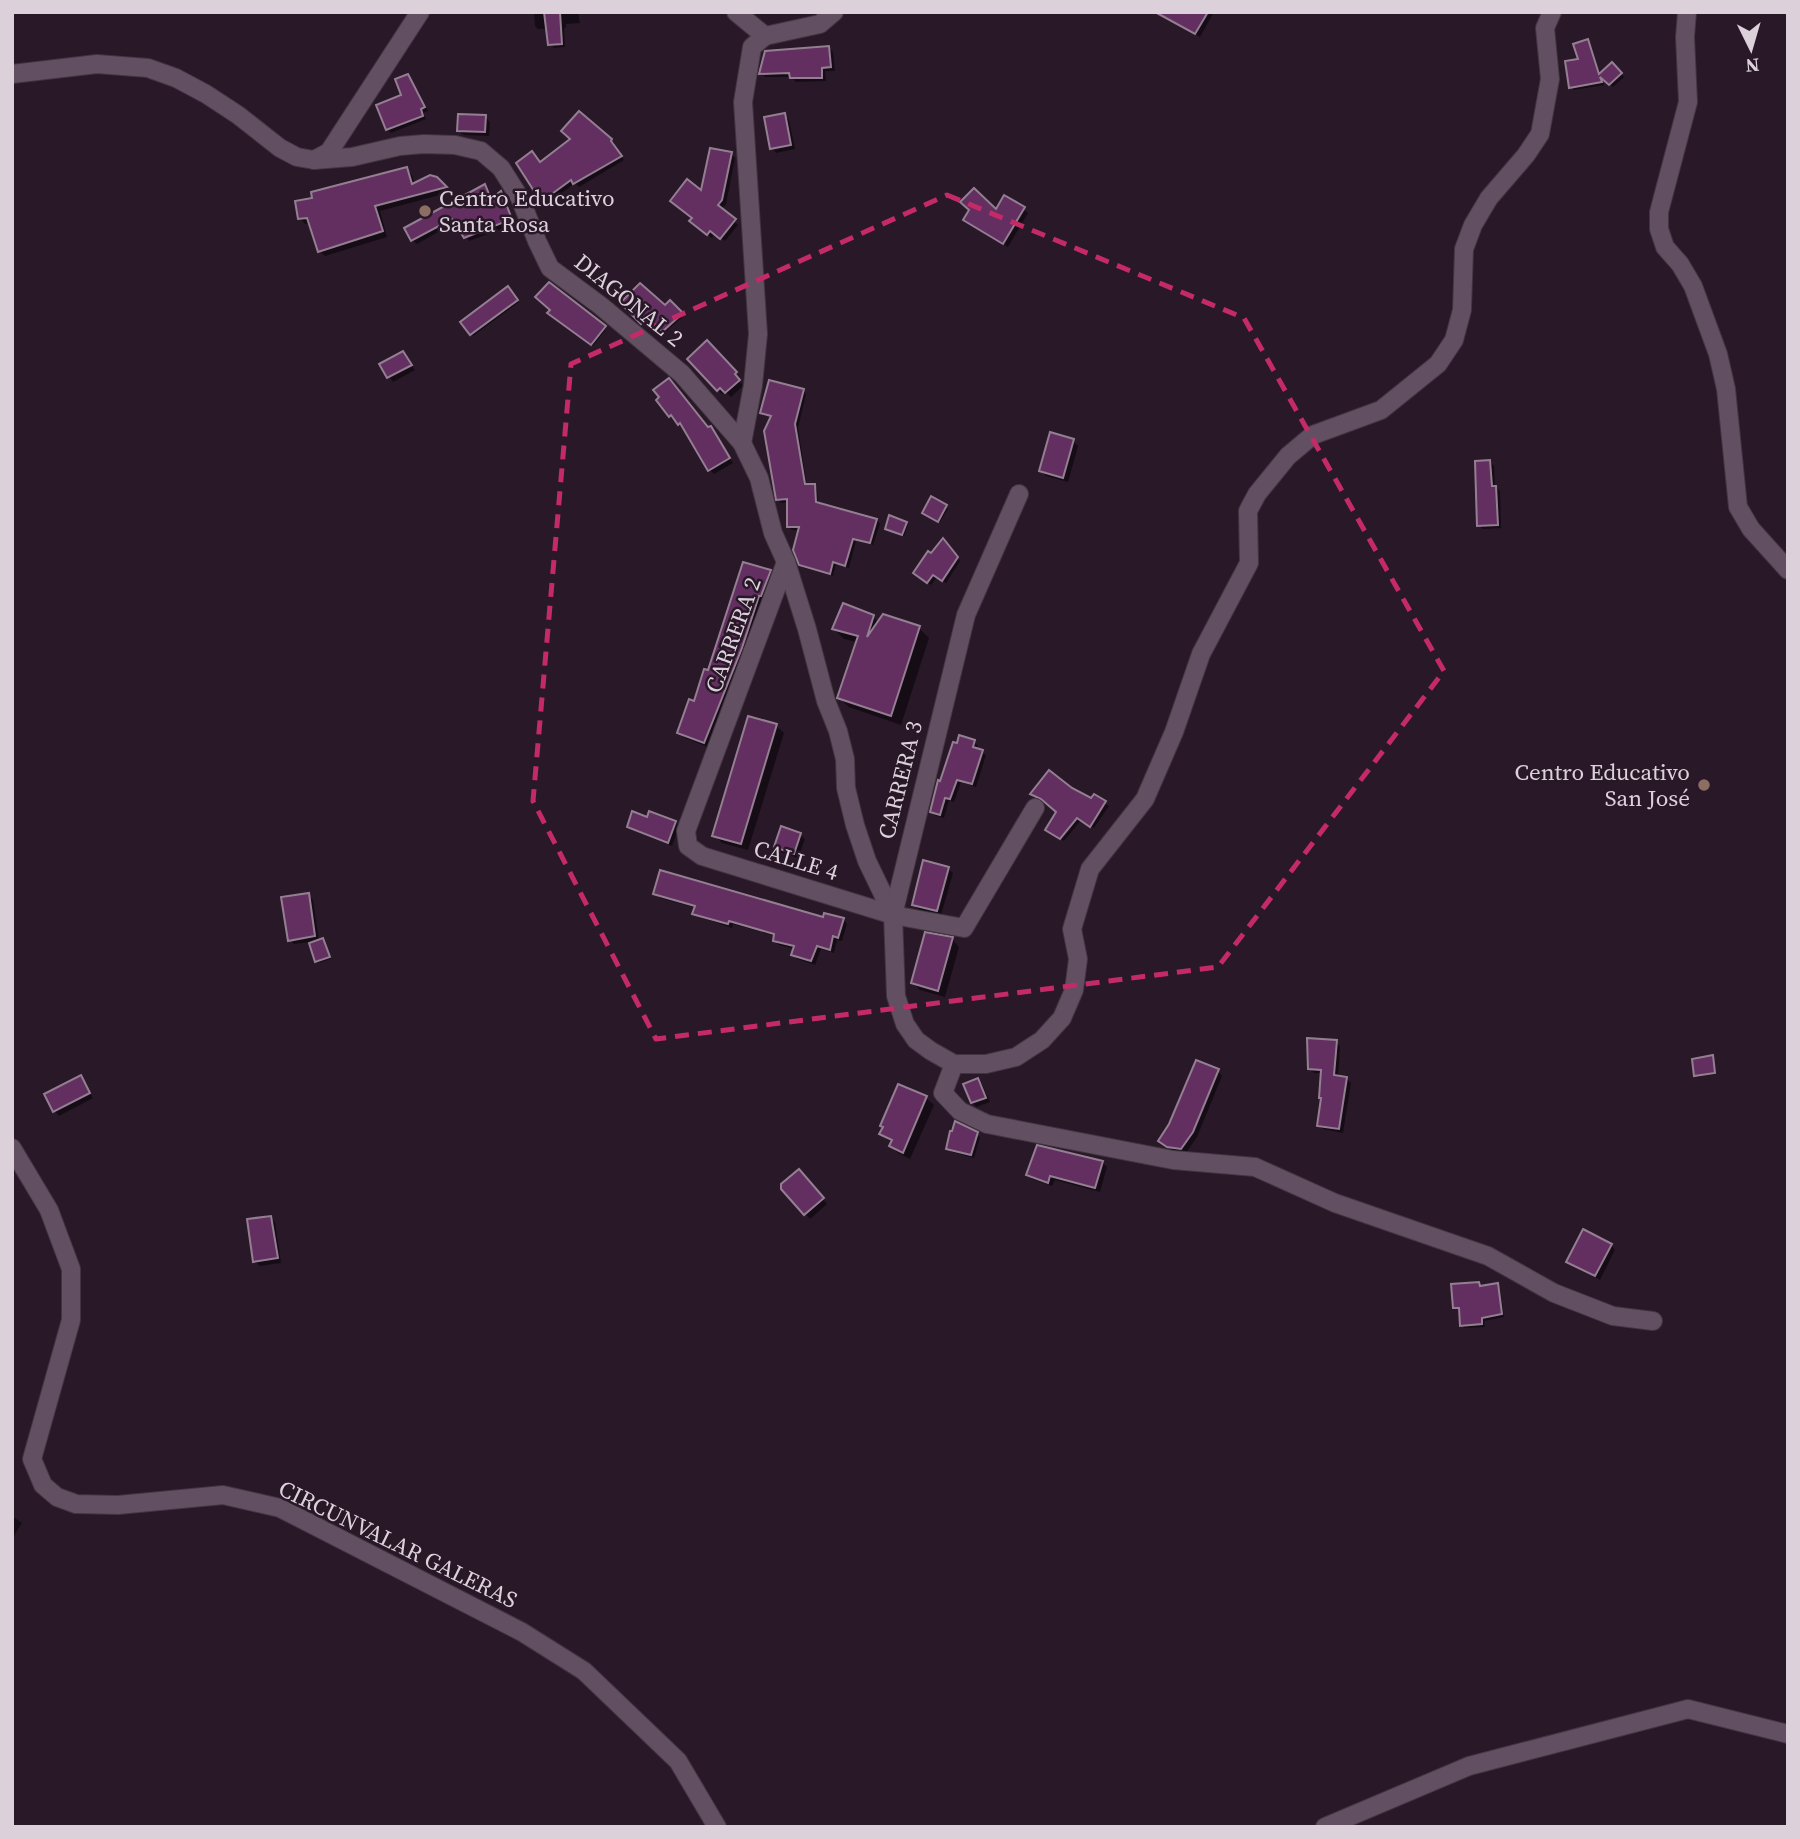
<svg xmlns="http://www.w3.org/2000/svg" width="1800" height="1839" viewBox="0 0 1800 1839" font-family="'Source Serif 4',serif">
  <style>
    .shadow { fill: #0007 }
    .building { fill: #632f61; stroke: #947f92; stroke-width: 2 }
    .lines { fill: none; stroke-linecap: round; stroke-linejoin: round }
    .minor-casing { stroke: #423541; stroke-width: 20 }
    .secondary-casing { stroke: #423541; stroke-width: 20 }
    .minor { stroke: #624f61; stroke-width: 18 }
    .secondary { stroke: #624f61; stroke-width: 18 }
    .marked { fill: none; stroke: #c52a68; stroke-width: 5; stroke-dasharray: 14 9; stroke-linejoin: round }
    .education-dot { fill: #8d6e63; stroke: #291828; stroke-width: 2.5 }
    .labels { text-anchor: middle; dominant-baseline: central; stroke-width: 5; stroke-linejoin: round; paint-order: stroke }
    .poi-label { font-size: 23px; fill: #dcd1db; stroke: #291828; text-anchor: start }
    .street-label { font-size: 23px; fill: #dcd1db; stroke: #291828 }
  </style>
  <rect width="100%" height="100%" fill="#291828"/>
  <g class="shadow">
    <path d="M534,12h44l2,11 -14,1v4h-2l1,19 -11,1 -4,-4 -2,-15h-10l-3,-3z"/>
    <path d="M1165,12h49l-14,25 -23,-13z"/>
    <path d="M1588,41l3,4 13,40 -30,5 -3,-3z"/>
    <path d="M829,48l4,4 2,19h-10l1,10 -30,1 -5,-5h-26l-4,-4z"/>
    <path d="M1612,65l12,12 -11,10 -12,-12z"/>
    <path d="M408,76l7,12 4,4 9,19 -5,2 3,6 -35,14 -4,-4 16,-33z"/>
    <path d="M580,113l35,31 -2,2 11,14 -45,27 -4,-4 -25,19 -8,-10 -3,2 -3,-4 -18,-26 22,-1 32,-23z"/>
    <path d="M785,115l4,5 6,29 -19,4 -4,-5z"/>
    <path d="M485,117l5,5 -1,14 -25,-1 -5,-4z"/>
    <path d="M731,154l4,4 -9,46 -5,6 17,15 -13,16 -10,-8 -3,5 -16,-13 6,-32z"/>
    <path d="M407,169l5,6 3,10 21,-7 15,14 -71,19 7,26 -62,19 -6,-5 -8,-28 -6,1 -5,-6 14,-18z"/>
    <path d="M485,186l8,14 8,-7 4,4 10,27 -46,17 -13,-19 -39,22 -5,-4z"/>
    <path d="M1005,197l23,16 -20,34 -38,-23 26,-13z"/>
    <path d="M549,284l57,45 -13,17 -42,-31z"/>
    <path d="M508,288l11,14 -46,34 -10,-13z"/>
    <path d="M670,302l14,14 -19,16 -14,-14 -7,6 -21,-21 42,5z"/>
    <path d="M707,342l33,35 -2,3 5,6 -12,11 -6,-6 -3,3 -32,-35z"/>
    <path d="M403,353l12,17 -22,12 -11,-17z"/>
    <path d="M669,380l39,49 6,3 19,31 -19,11 -4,-4 -27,-43 -13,-12z"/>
    <path d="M803,391l3,3 -8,34 9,58 7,-1 3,4 1,15 59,16 3,4 -7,21 -17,-4 -7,27 -13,-4 -3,12 -29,-8 -4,-4v-34h-8l-3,-3v-25l-8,1 -3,-4 -6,-81 -10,-6z"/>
    <path d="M1073,441l5,5 -10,36 -22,-6 -5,-5z"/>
    <path d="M1490,462l4,4 1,20 5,5 1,37 -18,1 -4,-4z"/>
    <path d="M946,507l2,2 -8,13 -14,-8z"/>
    <path d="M906,523l2,2 -4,11 -17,-7z"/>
    <path d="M943,540l17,21 -14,22 -9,-6 -6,8 -13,-9z"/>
    <path d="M770,571l6,6 -66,171 -25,-10 -6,-6 16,-28 14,-32z"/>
    <path d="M884,616l35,12 10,10 -28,87 -52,-18 -10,-9 18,-56 -13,-3 -10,-10 39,-12 6,6z"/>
    <path d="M776,726l8,7 -36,117 -26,-7 -8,-8z"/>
    <path d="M974,742l4,4 -1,4 9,5 -10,32 -15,-5 -7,20 -5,-2 -5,18 -8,-2 -4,-4 9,-29z"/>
    <path d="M1050,773l41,28 3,-5 15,10 -15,22 -13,-8 -17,21 -14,-8 8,-21 -11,-11 -15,-7z"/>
    <path d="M675,822l4,4 -7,20 -39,-16 -4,-4z"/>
    <path d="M800,835l5,4 -7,19 -18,-6 -4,-5z"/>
    <path d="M948,869l5,4 -12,42 -22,-5 -5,-5z"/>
    <path d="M655,893l169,26h19l4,5 -5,17 -5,-1 -3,13 -13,-4 -6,16 -18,-6 -4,-5 2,-5 -16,-4 -5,-4 1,-5 -42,-12 -1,4 -33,-11 -5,-4 2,-5 -36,-10z"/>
    <path d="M308,895l5,5 6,41 6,1 6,17 -13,4 -8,-21 -16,2 -4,-4z"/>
    <path d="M952,939l7,8 -14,50 -25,-7 -7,-7z"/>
    <path d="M1336,1042l4,4 -2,32 9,1 4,4 -8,50 -20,-4 -5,-4 5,-26 -1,-26h-8l-4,-4z"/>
    <path d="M1712,1057l4,17 -18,3 -2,-2z"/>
    <path d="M1218,1071l4,5 -25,61 -11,16 -12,-2 -9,-6z"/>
    <path d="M81,1078l12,20 -34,18 -4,-5z"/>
    <path d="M978,1080l4,4 8,18 -14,5 -4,-5z"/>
    <path d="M899,1086l27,12 8,7 -24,54 -12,-6 -7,-7 1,-3 -11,-9z"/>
    <path d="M976,1134l4,3 -6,21 -22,-6 -4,-4z"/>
    <path d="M1102,1162l5,5 -7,25 -45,-12 -3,6 -20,-7 -4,-5z"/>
    <path d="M803,1176l24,28 -17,15 -27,-30z"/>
    <path d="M271,1218l4,4 6,41 -21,3 -5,-5z"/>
    <path d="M1611,1245l4,5 -15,30 -32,-19z"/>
    <path d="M1479,1284l3,3 15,-2 3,3 4,29 -20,4 1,6 -20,1 -4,-3 -1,-15 -5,-3z"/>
    <path d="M12,1516l10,7 -8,13 -2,-1z"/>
  </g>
  <g class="building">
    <path d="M544,12h16l2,32 -14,1z"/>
    <path d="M1155,12h53l-13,22z"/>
    <path d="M1588,39l11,35 13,-12 10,11 -13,12 -9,-8 2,5 -33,6 -4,-27 13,-2 -5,-15z"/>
    <path d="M829,46l2,21 -9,1v10h-32l-1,-5 -30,1 6,-23z"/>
    <path d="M408,74l17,33 -4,2 2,7 -37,14 -10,-25 25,-10 -6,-16z"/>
    <path d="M579,111l33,28 -1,2 11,15 -49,28 -2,-4 -26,19 -8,-10 -3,2 -18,-28 16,-12 8,11 30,-23 -9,-8z"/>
    <path d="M785,113l6,32 -21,4 -6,-32z"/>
    <path d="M458,114l28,1 -1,17 -28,-1z"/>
    <path d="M710,148l22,4 -10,48 -4,5 18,14 -16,20 -10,-8 -3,4 -18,-14 3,-3 -22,-17 17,-22 14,11z"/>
    <path d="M407,167l5,17 18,-9 7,2 10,10 -72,19 8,25 -65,21 -11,-34 -9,1 -3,-18 17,-3 -1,-6z"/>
    <path d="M485,184l6,15 10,-8 11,28 -48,19 -12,-19 -41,22 -7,-13z"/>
    <path d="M974,188l22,21 8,-14 21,12 -22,37 -40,-24 6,-10 -9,-8z"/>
    <path d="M549,282l57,44 -15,19 -44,-32 3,-3 -15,-13z"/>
    <path d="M640,283l25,22 5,-5 13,13 -21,19 -14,-15 -7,7 -21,-21z"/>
    <path d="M508,286l10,14 -48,35 -10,-13z"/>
    <path d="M707,340l30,32 -2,2 5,6 -15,13 -5,-5 -3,3 -30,-32z"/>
    <path d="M403,351l9,14 -25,13 -8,-14z"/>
    <path d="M669,378l39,49 3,-1 19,32 -22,13 -28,-48 -2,2 -7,-10 -2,2 -13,-17 3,-3 -6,-7z"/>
    <path d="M769,380l35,9 -9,35 10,60h10l1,18 61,17 -7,24 -17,-4 -8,27 -12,-4 -3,12 -31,-9 -6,-15 6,-23h-12v-28l-11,1 -12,-69 7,-15 -11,-3z"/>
    <path d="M1050,432l24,7 -11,39 -24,-7z"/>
    <path d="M1490,460l2,26h4l2,39 -21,1 -2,-65z"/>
    <path d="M931,496l16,9 -9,17 -16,-9z"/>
    <path d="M889,515l18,7 -5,13 -17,-6z"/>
    <path d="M943,538l15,19 -16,24 -9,-6 -6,8 -14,-10 15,-22 3,2z"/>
    <path d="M743,562l28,8 -10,26h-2l-17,52 -38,95 -27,-10 12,-34 5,2 10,-32 4,1z"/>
    <path d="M843,603l31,12 -7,22 16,-23 37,12 -29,90 -54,-18 21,-62 -26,-7z"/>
    <path d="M748,716l29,8 -36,120 -29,-8z"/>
    <path d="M959,735l16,5 -2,7 10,3 -11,34 -15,-4 -7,19 -5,-1 -5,17 -10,-3 8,-32 2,1 13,-39 4,1z"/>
    <path d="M1049,770l23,18 19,10 3,-4 12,7 -16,26 -13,-9 -17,21 -15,-9 11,-18 -15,-13 -11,-5z"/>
    <path d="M632,811l15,6 2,-6 27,10 -8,22 -41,-16z"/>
    <path d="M781,826l20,7 -7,21 -20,-7z"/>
    <path d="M923,860l26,7 -12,44 -25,-6z"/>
    <path d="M660,870l163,47 1,-4 20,5 -6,20 -5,-2 -3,14 -13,-4 -6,15 -20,-6 3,-9 -21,-5 1,-7 -45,-13 -1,3 -36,-10 3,-8 -42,-12z"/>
    <path d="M309,893l6,43 -27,5 -7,-44z"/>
    <path d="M925,932l28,5 -15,54 -27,-8z"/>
    <path d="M323,938l7,19 -15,5 -6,-19z"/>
    <path d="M1307,1038l30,2 -3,35 13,2 -8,52 -22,-3 4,-28h-2l2,-28 -13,-1z"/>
    <path d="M1713,1055l2,18 -21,3 -2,-17z"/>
    <path d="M1196,1060l23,9 -26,63 -12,17 -14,-2 -9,-6 11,-17z"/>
    <path d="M81,1075l9,18 -37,19 -9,-18z"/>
    <path d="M978,1078l8,20 -15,5 -8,-19z"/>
    <path d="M898,1084l29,12 -24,57 -14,-7 3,-6 -13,-6 4,-7 -3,-1z"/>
    <path d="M955,1121l23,11 -7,23 -25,-6 4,-18h2z"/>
    <path d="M1037,1145l66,16 -8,27 -45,-12 -2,7 -22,-8z"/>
    <path d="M799,1169l25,29 -20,17 -23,-26v-5z"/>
    <path d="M271,1216l7,42 -25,4 -6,-43z"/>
    <path d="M1583,1229l29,15 -17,32 -29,-14z"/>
    <path d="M1479,1282l1,4 18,-3 4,31 -20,4v6l-22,2 -1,-18h-6l-2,-24z"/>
  </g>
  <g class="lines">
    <defs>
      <g id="minor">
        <path d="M736,12l29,24 55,-12 14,-12"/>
        <path d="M1687,12l-2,25 3,65 -29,110v17l6,18 15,17 13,22 25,68 8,35 12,118 13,22 37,41"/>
        <path d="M12,74l85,-10 51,4 28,10 30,16 32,21 42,33 17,9 17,3 38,-3 48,-11 24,-2 31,1 26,6 20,17 19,30 17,43 13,27 51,38 81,68 60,69 17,35 14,55 13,29 21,67 19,72 12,30 7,28 1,29 9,37 12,36 26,54"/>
        <path d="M314,160l15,-8 91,-140"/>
        <path d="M742,443l11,-58 5,-51 -15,-232 9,-55 13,-11"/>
        <path d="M1019,494l-53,121 -73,300 3,81 9,28 11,16 15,11 23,13h32l30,-7 26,-17 20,-22 12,-28 4,-31 -6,-30 18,-60 55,-70 29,-67 27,-78 48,-91 -1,-52 9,-17 31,-38 25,-21 68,-25 57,-46 16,-24 8,-30 2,-61 9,-24 16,-27 37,-43 14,-21 10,-55 -5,-51 7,-16"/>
        <path d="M786,562l-100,269 2,15 14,10 191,59 71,13 71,-120"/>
        <path d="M954,1064l-11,29 17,18 27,13 186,36 82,7 80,36 153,53 66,37 59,23 40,5"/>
      </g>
      <g id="secondary">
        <path d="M12,1148l37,62 22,59v51l-39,139 11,26 14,12 19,7 42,1 105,-10 57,13 242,124 62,39 94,90 39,66"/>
        <path d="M1325,1827l144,-61 219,-57 100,25"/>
      </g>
    </defs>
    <use href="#minor" class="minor-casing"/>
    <use href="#secondary" class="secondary-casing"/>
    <use href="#minor" class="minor"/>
    <use href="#secondary" class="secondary"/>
  </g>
  <path class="marked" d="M947,195l297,123 200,353 -226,296 -562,72 -123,-238 38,-437z"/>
  <g class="education-dot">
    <circle cx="425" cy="211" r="7"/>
    <circle cx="1704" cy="785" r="7"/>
  </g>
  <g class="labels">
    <g class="poi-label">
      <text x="439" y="198">Centro Educativo<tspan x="439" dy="26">Santa Rosa</tspan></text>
      <text x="1690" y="772" text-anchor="end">Centro Educativo<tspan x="1690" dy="26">San José</tspan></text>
    </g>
    <g class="street-label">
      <text transform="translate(629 300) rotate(39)">DIAGONAL 2</text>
      <text transform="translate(733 635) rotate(-70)">CARRERA 2</text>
      <text transform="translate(900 780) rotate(-76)">CARRERA 3</text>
      <text transform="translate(796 860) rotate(17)">CALLE 4</text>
      <text transform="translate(398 1544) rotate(26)">CIRCUNVALAR GALERAS</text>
    </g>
  </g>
  <rect width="1800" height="1839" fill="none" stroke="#dcd1db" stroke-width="28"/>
  <g transform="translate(1751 49) rotate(175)" stroke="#291828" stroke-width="5" paint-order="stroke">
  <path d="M0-5L12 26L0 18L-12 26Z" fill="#dcd1db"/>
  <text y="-10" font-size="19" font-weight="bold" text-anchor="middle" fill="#dcd1db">N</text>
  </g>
</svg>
